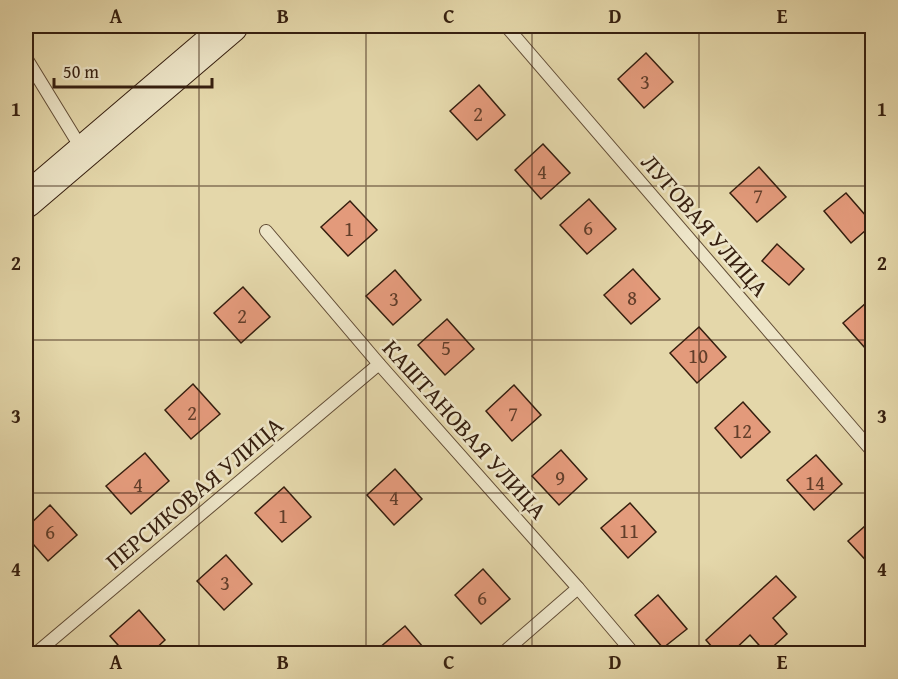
<svg xmlns="http://www.w3.org/2000/svg" width="898" height="679" viewBox="0 0 898 679" font-family="'Gentium Book Plus',serif">
  <style>
    .building { fill: #e39a7b; stroke: #361f0f; stroke-width: 1.5 }
    .lines { fill: none; stroke-linecap: round; stroke-linejoin: round }
    .lane-casing { stroke: #624d36; stroke-width: 14 }
    .secondary-casing { stroke: #361f0f; stroke-width: 35 }
    .lane { stroke: #ede5c8; stroke-width: 12 }
    .secondary { stroke: #ede5c8; stroke-width: 33 }
    .grid { fill: none; stroke: #361f0f; stroke-width: 1.5; stroke-opacity: 0.55 }
    .labels { text-anchor: middle; dominant-baseline: central; stroke-width: 5; stroke-linejoin: round; paint-order: stroke }
    .number-label { font-size: 21px; fill: #613e2a }
    .street-label { font-size: 24px; fill: #361f0f; stroke: #ede5c8 }
    .neatline { fill: none; stroke: #361f0f; stroke-width: 2 }
    .grid-label { font-size: 20px; text-anchor: middle; font-weight: bold; fill: #361f0f }
  </style>
  <rect width="100%" height="100%" fill="#e4d7aa"/>
  <filter id="stains"><feTurbulence type="fractalNoise" baseFrequency=".00333" numOctaves="4"/><feColorMatrix values="0 0 0 0 .2 0 0 0 0 .09 0 0 0 0 .02 0 0 0 .5 -.17"/></filter>
  <radialGradient id="worn" r=".72"><stop offset=".6" stop-color="#630" stop-opacity="0"/><stop offset="1" stop-color="#630" stop-opacity=".3"/></radialGradient>
  <g class="building">
    <path d="M646,53l27,29 -29,26 -26,-29z"/>
    <path d="M479,85l26,30 -28,25 -27,-29z"/>
    <path d="M543,144l27,29 -29,26 -26,-29z"/>
    <path d="M759,167l27,30 -29,25 -27,-29z"/>
    <path d="M846,193l27,31 -22,19 -27,-32z"/>
    <path d="M589,199l27,30 -29,25 -27,-29z"/>
    <path d="M350,201l27,29 -29,26 -27,-29z"/>
    <path d="M777,244l27,25 -15,16 -27,-24z"/>
    <path d="M633,269l27,30 -29,25 -27,-29z"/>
    <path d="M395,270l26,30 -28,25 -27,-29z"/>
    <path d="M243,287l27,30 -29,26 -27,-30z"/>
    <path d="M873,297v60l-30,-34z"/>
    <path d="M447,319l27,30 -29,26 -27,-30z"/>
    <path d="M699,327l27,30 -29,26 -27,-30z"/>
    <path d="M193,384l27,30 -29,25 -26,-29z"/>
    <path d="M514,385l27,30 -29,26 -26,-30z"/>
    <path d="M743,402l27,30 -29,26 -26,-30z"/>
    <path d="M561,450l26,29 -28,26 -27,-29z"/>
    <path d="M145,453l24,28 -38,33 -25,-28z"/>
    <path d="M816,455l26,29 -28,26 -27,-30z"/>
    <path d="M395,469l27,30 -28,26 -27,-30z"/>
    <path d="M284,487l27,30 -29,25 -27,-29z"/>
    <path d="M630,503l26,29 -28,26 -27,-30z"/>
    <path d="M50,505l27,30 -29,26 -22,-25v-8z"/>
    <path d="M873,519v49l-25,-27z"/>
    <path d="M226,555l26,29 -28,26 -27,-29z"/>
    <path d="M483,569l27,30 -29,25 -26,-29z"/>
    <path d="M776,576l20,21 -23,21 14,16 -21,19 -16,-18 -20,19h-12l-12,-14z"/>
    <path d="M658,595l29,34 -24,19 -28,-33z"/>
    <path d="M139,610l26,30 -15,14h-24l-16,-18z"/>
    <path d="M405,626l24,28h-57z"/>
  </g>
  <g class="lines">
    <defs>
      <g id="lane">
        <path d="M506,26l366,425"/>
        <path d="M26,58l57,93"/>
        <path d="M266,231l113,133 199,224 56,66"/>
        <path d="M35,654l344,-290"/>
        <path d="M502,654l76,-66"/>
      </g>
      <path id="secondary" d="M26,201l205,-175"/>
    </defs>
    <use href="#lane" class="lane-casing"/>
    <use href="#secondary" class="secondary-casing"/>
    <use href="#lane" class="lane"/>
    <use href="#secondary" class="secondary"/>
  </g>
  <path class="grid" d="M199,26v628M366,26v628M532,26v628M699,26v628M26,186h846M26,340h846M26,493h846"/>
  <g class="labels">
    <g class="number-label">
      <text x="645" y="81">3</text>
      <text x="478" y="113">2</text>
      <text x="542" y="171">4</text>
      <text x="758" y="195">7</text>
      <text x="588" y="227">6</text>
      <text x="349" y="228">1</text>
      <text x="632" y="297">8</text>
      <text x="394" y="298">3</text>
      <text x="242" y="315">2</text>
      <text x="446" y="347">5</text>
      <text x="698" y="355">10</text>
      <text x="192" y="412">2</text>
      <text x="513" y="413">7</text>
      <text x="742" y="430">12</text>
      <text x="560" y="477">9</text>
      <text x="815" y="482">14</text>
      <text x="138" y="484">4</text>
      <text x="394" y="497">4</text>
      <text x="283" y="515">1</text>
      <text x="629" y="530">11</text>
      <text x="50" y="531">6</text>
      <text x="225" y="582">3</text>
      <text x="482" y="597">6</text>
    </g>
    <g class="street-label">
      <text transform="translate(705 225) rotate(49)">ЛУГОВАЯ УЛИЦА</text>
      <text transform="translate(465 429) rotate(48)">КАШТАНОВАЯ УЛИЦА</text>
      <text transform="translate(194 493) rotate(-40)">ПЕРСИКОВАЯ УЛИЦА</text>
    </g>
  </g>
  <rect width="898" height="679" fill="none" stroke="#e4d7aa" stroke-width="66"/>
  <path d="M54 78v9h158v-9" fill="none" stroke="#361f0f" stroke-width="3"/>
  <text x="63" y="78" font-size="18" fill="#361f0f" stroke="#ede5c8" stroke-width="4.5" paint-order="stroke">50 m</text>
  <rect x="33" y="33" width="832" height="613" class="neatline"/>
  <g class="grid-label">
    <text x="116" y="23">A</text>
    <text x="283" y="23">B</text>
    <text x="449" y="23">C</text>
    <text x="615" y="23">D</text>
    <text x="782" y="23">E</text>
    <text x="16" y="116">1</text>
    <text x="882" y="116">1</text>
    <text x="16" y="270">2</text>
    <text x="882" y="270">2</text>
    <text x="16" y="423">3</text>
    <text x="882" y="423">3</text>
    <text x="16" y="576">4</text>
    <text x="882" y="576">4</text>
    <text x="116" y="669">A</text>
    <text x="283" y="669">B</text>
    <text x="449" y="669">C</text>
    <text x="615" y="669">D</text>
    <text x="782" y="669">E</text>
  </g>
  <rect width="100%" height="100%" filter="url(#stains)"/>
  <rect width="100%" height="100%" fill="url(#worn)"/>
</svg>
